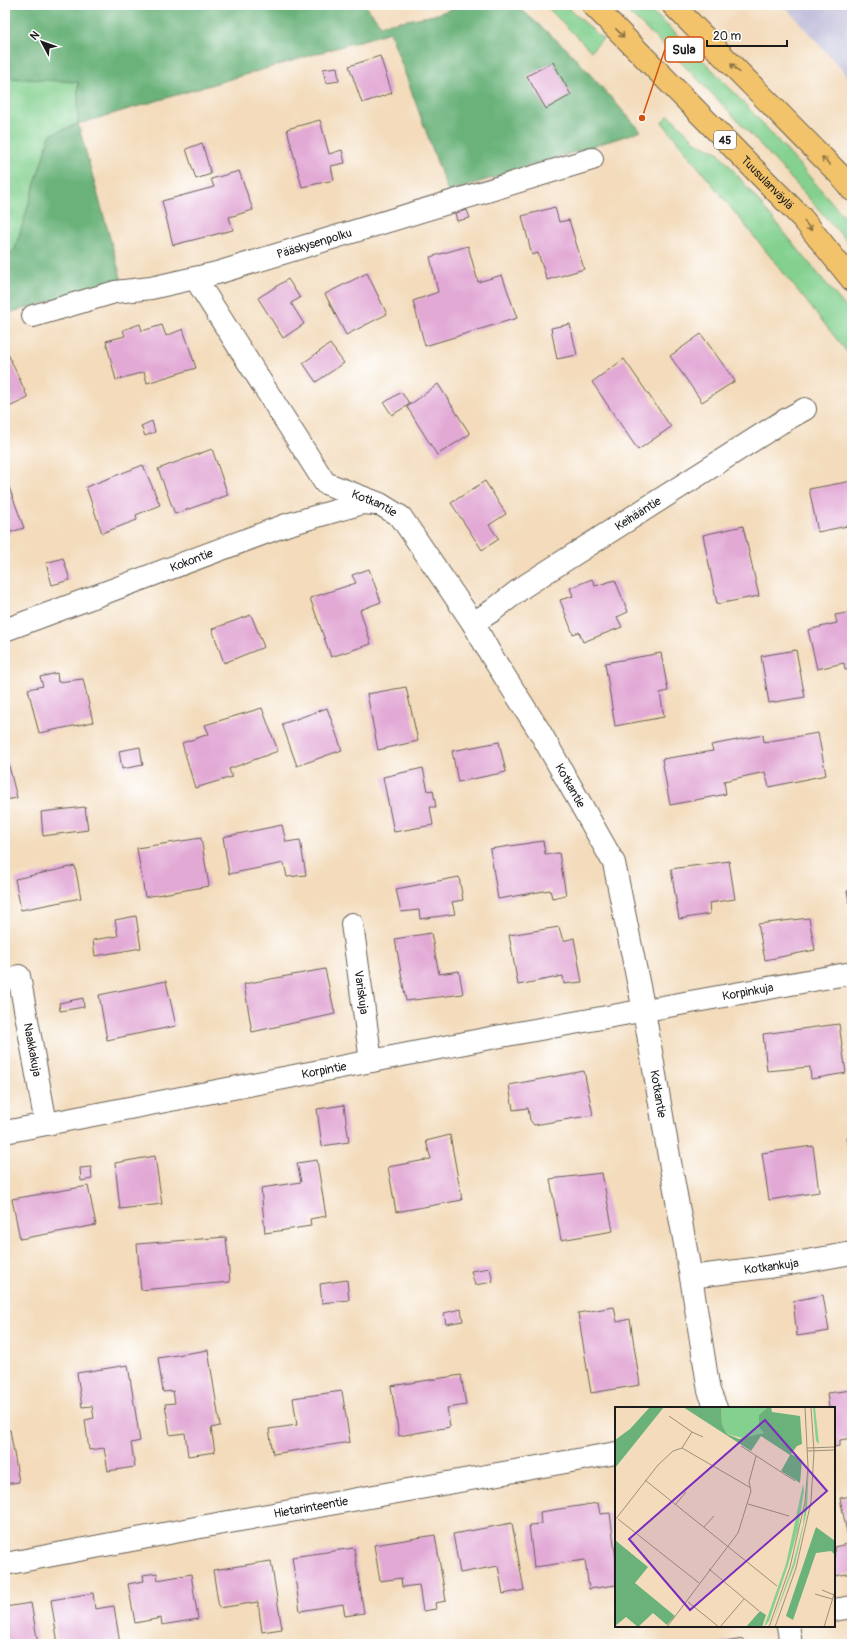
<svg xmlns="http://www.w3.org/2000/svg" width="857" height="1649" viewBox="0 0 857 1649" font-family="Pangolin,sans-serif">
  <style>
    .industrial { fill: #c3c1db }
    .green { fill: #83d08f; stroke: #507656 }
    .forest { fill: #6ab27a; stroke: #43674b }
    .building { fill: #e2a9d5 }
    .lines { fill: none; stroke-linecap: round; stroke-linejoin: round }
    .minor-casing { stroke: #675f54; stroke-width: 24 }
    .primary-casing { stroke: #675f54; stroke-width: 24 }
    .minor { stroke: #fff; stroke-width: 22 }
    .primary { stroke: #f2c36a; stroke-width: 22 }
    .oneway { stroke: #877043 }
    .labels { text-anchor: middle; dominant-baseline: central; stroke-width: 3; stroke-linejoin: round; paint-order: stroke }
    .shield { fill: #fff; stroke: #606060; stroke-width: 1 }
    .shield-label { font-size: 11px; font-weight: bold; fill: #1c1c1c }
    .street-label { font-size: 12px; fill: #1c1c1c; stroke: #fff }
    .inset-road { fill: none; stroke: #9d8f7b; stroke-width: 1 }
    .view { fill: #7b2cbf; fill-opacity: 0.15; stroke: #7b2cbf; stroke-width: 2 }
    .inset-edge { fill: none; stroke: #1c1c1c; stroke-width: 2 }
    .leader { fill: none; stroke: #d4530e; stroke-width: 1.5 }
    .callout-dot { fill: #d4530e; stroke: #fff; stroke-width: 1.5 }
    .callout { fill: #fff; stroke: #d4530e; stroke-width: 1.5 }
    .callout-label { font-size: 13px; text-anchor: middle; font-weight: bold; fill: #1c1c1c }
  </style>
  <rect width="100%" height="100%" fill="#fff"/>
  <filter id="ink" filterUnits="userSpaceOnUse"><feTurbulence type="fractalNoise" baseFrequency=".025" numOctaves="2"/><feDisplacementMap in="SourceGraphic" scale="8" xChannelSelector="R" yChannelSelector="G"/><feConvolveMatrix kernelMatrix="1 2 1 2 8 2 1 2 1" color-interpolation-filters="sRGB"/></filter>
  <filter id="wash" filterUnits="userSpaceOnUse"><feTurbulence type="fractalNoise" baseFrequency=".012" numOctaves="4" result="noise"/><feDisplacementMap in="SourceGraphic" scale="16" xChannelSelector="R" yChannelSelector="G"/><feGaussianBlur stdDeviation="0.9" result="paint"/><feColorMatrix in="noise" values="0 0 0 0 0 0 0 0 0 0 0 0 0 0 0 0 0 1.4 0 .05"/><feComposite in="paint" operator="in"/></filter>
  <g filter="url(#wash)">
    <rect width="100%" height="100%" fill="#f3dbbb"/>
    <path class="industrial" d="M784,5h68v76z"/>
    <g class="green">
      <path d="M545,5h20l38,34 -12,12z"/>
      <path d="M620,5h25c74,66 142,145 207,221v21c-74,-84 -149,-168 -232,-242z"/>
      <path d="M5,75l3,3 70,4v42l-28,11 -35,114 -10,10z"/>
      <path d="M669,115l28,28 21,9 134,163v43l-190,-236z"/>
    </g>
    <path class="forest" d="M5,5h360l16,20 53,-10 30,-10h52l52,45 73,81 -193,61 -58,-160 -312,92 44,157 -117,33v-55l10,-10 35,-114 28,-11v-42l-70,-4 -3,-3z"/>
    <g id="blocks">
      <g class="building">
        <path d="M380,56l12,37 -30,10 -13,-37z"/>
        <path d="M553,62l18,33 -25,14 -19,-33z"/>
        <path d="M337,67l2,14 -13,2 -3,-14z"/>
        <path d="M320,120l9,34 13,-4 3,13 -14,3 3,14 -32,7 -15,-58z"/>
        <path d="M202,143l9,31 -15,5 -10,-30z"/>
        <path d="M239,171l14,39 -24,7 4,13 -60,15 -11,-44 52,-14 -3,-8z"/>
        <path d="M555,207l4,15 10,-2 15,49 -37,11 -9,-27 -6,2 -10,-39z"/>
        <path d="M467,210l3,8 -13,3 -2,-8z"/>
        <path d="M468,246l10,36 24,-7 15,43 -92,28 -12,-45 25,-9 -8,-35z"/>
        <path d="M367,273l20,41 -41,21 -21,-41z"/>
        <path d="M288,279l12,19 -9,5 13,21 -21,14 -25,-40z"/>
        <path d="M140,324l2,7 20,-6 4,11 17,-7 13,39 -49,15 -3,-11 -28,8 -10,-39 19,-5 -2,-6z"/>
        <path d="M570,324l7,31 -20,4 -6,-31z"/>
        <path d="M701,334l34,47 -33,21 -32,-46z"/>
        <path d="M330,344l14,19 -28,19 -13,-19z"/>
        <path d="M5,347l23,51 -23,11z"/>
        <path d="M624,359l47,68 -33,23 -46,-68z"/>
        <path d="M438,384l32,50 -33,21 -30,-48z"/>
        <path d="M401,392l9,12 -18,11 -8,-12z"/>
        <path d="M152,421l3,11 -10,4 -4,-10z"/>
        <path d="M212,449l16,46 -53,19 -17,-45z"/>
        <path d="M143,465l17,40 -24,10 1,5 -35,13 -16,-46z"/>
        <path d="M5,476l19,52 -19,6z"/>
        <path d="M485,481l21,33 -17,11 10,14 -17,11 -31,-47z"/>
        <path d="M852,481v44l-34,7 -9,-43z"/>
        <path d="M743,526l16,70 -42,8 -14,-69z"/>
        <path d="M63,558l7,22 -18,5 -6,-22z"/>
        <path d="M369,569l12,33 -21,8 11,34 -40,13 -21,-59 46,-15 -4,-8z"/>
        <path d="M592,579l3,7 20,-6 13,32 -11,5 5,10 -39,15 -4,-10 -6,2 -13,-34 13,-4 -3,-8z"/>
        <path d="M852,612v56l-7,2 -1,-7 -27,6 -9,-39 29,-7 -2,-8z"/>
        <path d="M251,615l13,32 -40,16 -12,-34z"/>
        <path d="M796,650l9,47 -36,6 -8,-47z"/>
        <path d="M661,653l7,38 -8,2 4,24 -49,9 -10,-63z"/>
        <path d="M57,673l1,9 25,-3 10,43 -54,11 -11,-44 15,-3 -3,-9z"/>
        <path d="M406,687l12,54 -40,9 -11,-56z"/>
        <path d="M262,708l16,43 -49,18 3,8 -37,11 -13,-45 27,-9 -4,-9z"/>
        <path d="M327,708l15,42 -45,16 -15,-42z"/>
        <path d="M818,733l8,42 -57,12 -4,-15 -41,9 2,13 -56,11 -8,-46 51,-8 -2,-6 52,-10 1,7z"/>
        <path d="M499,742l7,30 -48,10 -6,-31z"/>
        <path d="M140,747l3,18 -21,4 -3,-18z"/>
        <path d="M5,750l12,48 -12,2z"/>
        <path d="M423,768l5,23 5,-1 3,17h-6l3,18 -39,7 -11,-55z"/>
        <path d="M85,807l3,23 -45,6 -2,-24z"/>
        <path d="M282,825l4,17 14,-2 6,35 -19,2 -3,-14 -55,11 -6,-37z"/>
        <path d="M201,838l8,48 -64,11 -8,-49z"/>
        <path d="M543,841l2,13 14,-1 7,42 -14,3 -2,-8 -52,9 -8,-50z"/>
        <path d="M729,861l6,38 -26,4 1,11 -31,5 -8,-50z"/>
        <path d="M75,866l6,32 -60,12 -6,-31z"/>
        <path d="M459,877l4,23 -11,2 3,12 -35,5 -1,-9 -18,2 -5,-23z"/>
        <path d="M852,890v22h-1l-4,-21z"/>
        <path d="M136,916l5,32 -46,8 -2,-16 25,-4 -3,-16z"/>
        <path d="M809,918l6,32 -50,10 -7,-36z"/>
        <path d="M559,927l4,14 11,-3 8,44 -18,2 -1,-8 -45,9 -9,-50z"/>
        <path d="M431,933l8,41 20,-3 4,23 -57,7 -11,-62z"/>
        <path d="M325,969l10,45 -83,18 -8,-48z"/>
        <path d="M166,981l10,45 -69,14 -8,-45z"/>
        <path d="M83,998l1,9 -24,4 -1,-8z"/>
        <path d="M839,1024l7,49 -35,6 -1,-12 -43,4 -4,-37z"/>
        <path d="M584,1071l9,44 -59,10 -4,-5 -2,-12 -15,2 -4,-25z"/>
        <path d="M344,1105l5,37 -27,4 -5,-37z"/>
        <path d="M450,1135l12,65 -66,12 -8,-45 43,-8 -5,-18z"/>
        <path d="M852,1137v24h-1l-4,-23z"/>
        <path d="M813,1146l6,46 -50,8 -7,-47z"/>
        <path d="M155,1156l7,48 -42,5 -5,-46z"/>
        <path d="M317,1160l9,56 -16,3 1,7 -46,7 -4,-45 40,-6 -4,-19z"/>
        <path d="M91,1167l1,12 -11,2 -1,-13z"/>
        <path d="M602,1173l11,58 -52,9 -11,-61z"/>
        <path d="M88,1186l8,39 -76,14 -8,-40z"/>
        <path d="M226,1237l4,45 -89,8 -4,-46z"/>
        <path d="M490,1268l3,14 -18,3 -4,-14z"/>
        <path d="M347,1280l2,20 -27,3 -2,-19z"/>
        <path d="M823,1295l6,36 -32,5 -4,-35z"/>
        <path d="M614,1307l3,15 13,-3 10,66 -49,8 -13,-80z"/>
        <path d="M461,1309l2,12 -17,3 -2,-11z"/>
        <path d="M208,1350l12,76 -9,2 4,24 -27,4 -3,-23 -15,2 -5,-31 10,-1 -2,-12 -10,1 -5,-34z"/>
        <path d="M128,1365l12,76 -9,2 4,24 -27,4 -4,-23 -15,2 -4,-30 9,-2 -2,-12 -10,1 -5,-34z"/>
        <path d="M461,1375l5,30 -19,3 3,19 -51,9 -8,-50z"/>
        <path d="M852,1390v48l-12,2v6l-6,1v-39h-5l-2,-15z"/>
        <path d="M342,1391l8,51 -77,12 -4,-25 28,-4 -4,-27z"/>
        <path d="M5,1430h5l9,52 -14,2z"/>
        <path d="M852,1496v41l-4,1 -8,-40z"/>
        <path d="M598,1503l2,11 10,-1 6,47v25l-27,4 -4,-29 -51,7 -5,-42 12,-1 -1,-12z"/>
        <path d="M512,1523l12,67 -21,4 -5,-28 -38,7 -7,-39z"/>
        <path d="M435,1535l11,66 -11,2 1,6 -13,2 -4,-26 -17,2 -1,-9 -21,3 -6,-36z"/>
        <path d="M852,1543v30l-17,3 -1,-29z"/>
        <path d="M354,1548l10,65 -19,3 -2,-12 -43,7 -8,-54z"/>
        <path d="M271,1561l11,68 -20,3 -4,-30 -39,6 -6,-38z"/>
        <path d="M157,1573l1,7 33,-6 7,45 -36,6 -1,-7 -26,5 -7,-39 16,-3 -1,-6z"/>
        <path d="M93,1593l2,16 19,-3 6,38h-25l-1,-1 -36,1 -7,-44z"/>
        <path d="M31,1603l7,41h-33v-37z"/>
        <path d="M743,1639l1,5h-26v-1z"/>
      </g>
    </g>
  </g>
  <g filter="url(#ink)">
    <use href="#blocks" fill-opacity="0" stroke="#675f54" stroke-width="1"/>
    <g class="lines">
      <defs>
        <g id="minor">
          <path id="s1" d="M195,278l130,205 55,21 21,13 72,106 18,32 49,77 74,131 30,148 26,151 21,115 18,114 7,17"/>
          <path id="s2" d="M33,316l82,-24 36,-4 66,-15 375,-114"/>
          <path id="s3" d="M473,623l19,-12 31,-24 257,-164 25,-14"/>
          <path id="s4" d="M5,630l281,-105 77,-22 12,1"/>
          <path id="s5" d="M352,924l19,137"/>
          <path id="s6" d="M19,976l27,148"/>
          <path id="s7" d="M5,1132l496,-96 351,-63"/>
          <path id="s8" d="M691,1277l99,-13 62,-11"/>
          <path id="s9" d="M5,1564l201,-38 410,-73"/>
          <path d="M834,1610l18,-3"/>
          <path d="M788,1626l3,18"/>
        </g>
        <g id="primary">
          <path id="s10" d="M593,5l209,213 50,62"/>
          <path d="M673,5l166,169 13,16"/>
        </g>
      </defs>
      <use href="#minor" class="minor-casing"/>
      <use href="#primary" class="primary-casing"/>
      <use href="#minor" class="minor"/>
      <use href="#primary" class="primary"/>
    </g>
    <defs><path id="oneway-shaft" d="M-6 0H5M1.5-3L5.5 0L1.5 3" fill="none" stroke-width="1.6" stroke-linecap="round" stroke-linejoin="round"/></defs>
    <g class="oneway">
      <use href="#oneway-shaft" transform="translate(620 33) rotate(46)"/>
      <use href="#oneway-shaft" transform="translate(735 68) rotate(-135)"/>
      <use href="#oneway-shaft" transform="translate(826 161) rotate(-135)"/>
      <use href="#oneway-shaft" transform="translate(808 226) rotate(51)"/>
    </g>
  </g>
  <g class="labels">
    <rect class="shield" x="714" y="131" width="22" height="18" rx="3"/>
    <g class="shield-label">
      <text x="725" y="140">45</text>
    </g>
    <g class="street-label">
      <text stroke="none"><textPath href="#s10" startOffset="249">Tuusulanväylä</textPath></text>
      <text stroke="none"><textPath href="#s2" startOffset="291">Pääskysenpolku</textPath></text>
      <text stroke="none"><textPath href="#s1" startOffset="296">Kotkantie</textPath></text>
      <text stroke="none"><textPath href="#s3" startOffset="198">Keihääntie</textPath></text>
      <text stroke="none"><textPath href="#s4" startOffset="199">Kokontie</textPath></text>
      <text stroke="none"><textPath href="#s1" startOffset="644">Kotkantie</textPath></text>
      <text stroke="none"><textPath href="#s7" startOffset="756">Korpinkuja</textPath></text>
      <text stroke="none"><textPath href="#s5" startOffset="69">Variskuja</textPath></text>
      <text stroke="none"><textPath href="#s6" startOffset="75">Naakkakuja</textPath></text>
      <text stroke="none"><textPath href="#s7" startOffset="325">Korpintie</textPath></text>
      <text stroke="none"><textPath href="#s1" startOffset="968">Kotkantie</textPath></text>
      <text stroke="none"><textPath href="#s8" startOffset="81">Kotkankuja</textPath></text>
      <text stroke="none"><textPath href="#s9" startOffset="311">Hietarinteentie</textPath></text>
    </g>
  </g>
  <g transform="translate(615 1407)">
    <rect width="220" height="220" fill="#f3dbbb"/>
    <path d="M106,0h47l-9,8 5,18 -18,6 -19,-5 -5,-10zM198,0h2l4,37 -3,-3zM194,55l-2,48 -12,54 -24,63 22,-63 10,-39zM188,77l1,7 -6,38 -10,36 -19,56 -5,6 22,-63z" fill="#83d08f"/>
    <path d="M35,0h14l-49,61v-28l15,-11zM68,0h38l1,17 5,10 12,5 25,-6 -5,-6v-12l9,-8h3l1,5 28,4 2,28 -5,2 -6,8 11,6 -2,23 -19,-12 9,-16 -29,-19 -10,15zM201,120l19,14v14l-4,-4 -15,2 -23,67 -7,-4zM0,133l33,27 -13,16 40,33 -8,9 -14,-12 -15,14 -12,-10 -11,9zM145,204l6,4 -4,12h-16z" fill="#6ab27a"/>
    <path class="inset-road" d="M77,25l11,5M126,39l54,35M67,41l69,40M192,41l28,-1M192,44l28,-1M30,73l132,106M133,97l41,12M60,98l11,-13M3,112l81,64M0,113l43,-55 15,-14 9,-3 10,-16 -23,-16M89,120l10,-11M94,162l50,42M207,183l12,5M200,187l17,5M73,195l31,25M52,220l71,-94 13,-42 -2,-9 7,-26M105,220l24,-28M154,220l21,-60 15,-65 3,-35 -3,-60M160,220l21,-59 15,-66 3,-51 -3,-44M209,220l11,-36"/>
    <path class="view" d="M150,13l62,71 -137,119 -61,-71z"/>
    <rect width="220" height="220" class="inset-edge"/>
  </g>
  <path class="leader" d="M642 118L665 49"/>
  <circle class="callout-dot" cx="642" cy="118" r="4"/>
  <rect class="callout" x="665" y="37" width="39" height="25" rx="4"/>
  <g class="callout-label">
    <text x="684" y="54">Sula</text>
  </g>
  <rect width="857" height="1649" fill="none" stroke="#fff" stroke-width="20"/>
  <g transform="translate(42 42) rotate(311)" stroke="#ffffff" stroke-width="3" paint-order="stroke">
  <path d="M0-3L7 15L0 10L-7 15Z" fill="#1c1c1c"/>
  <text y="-6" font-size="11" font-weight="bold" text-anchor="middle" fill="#1c1c1c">N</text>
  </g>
  <path d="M707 40v6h80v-6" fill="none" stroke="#1c1c1c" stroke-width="2"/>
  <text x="713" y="40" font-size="12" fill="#1c1c1c" stroke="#ffffff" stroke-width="3" paint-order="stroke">20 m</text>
</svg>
